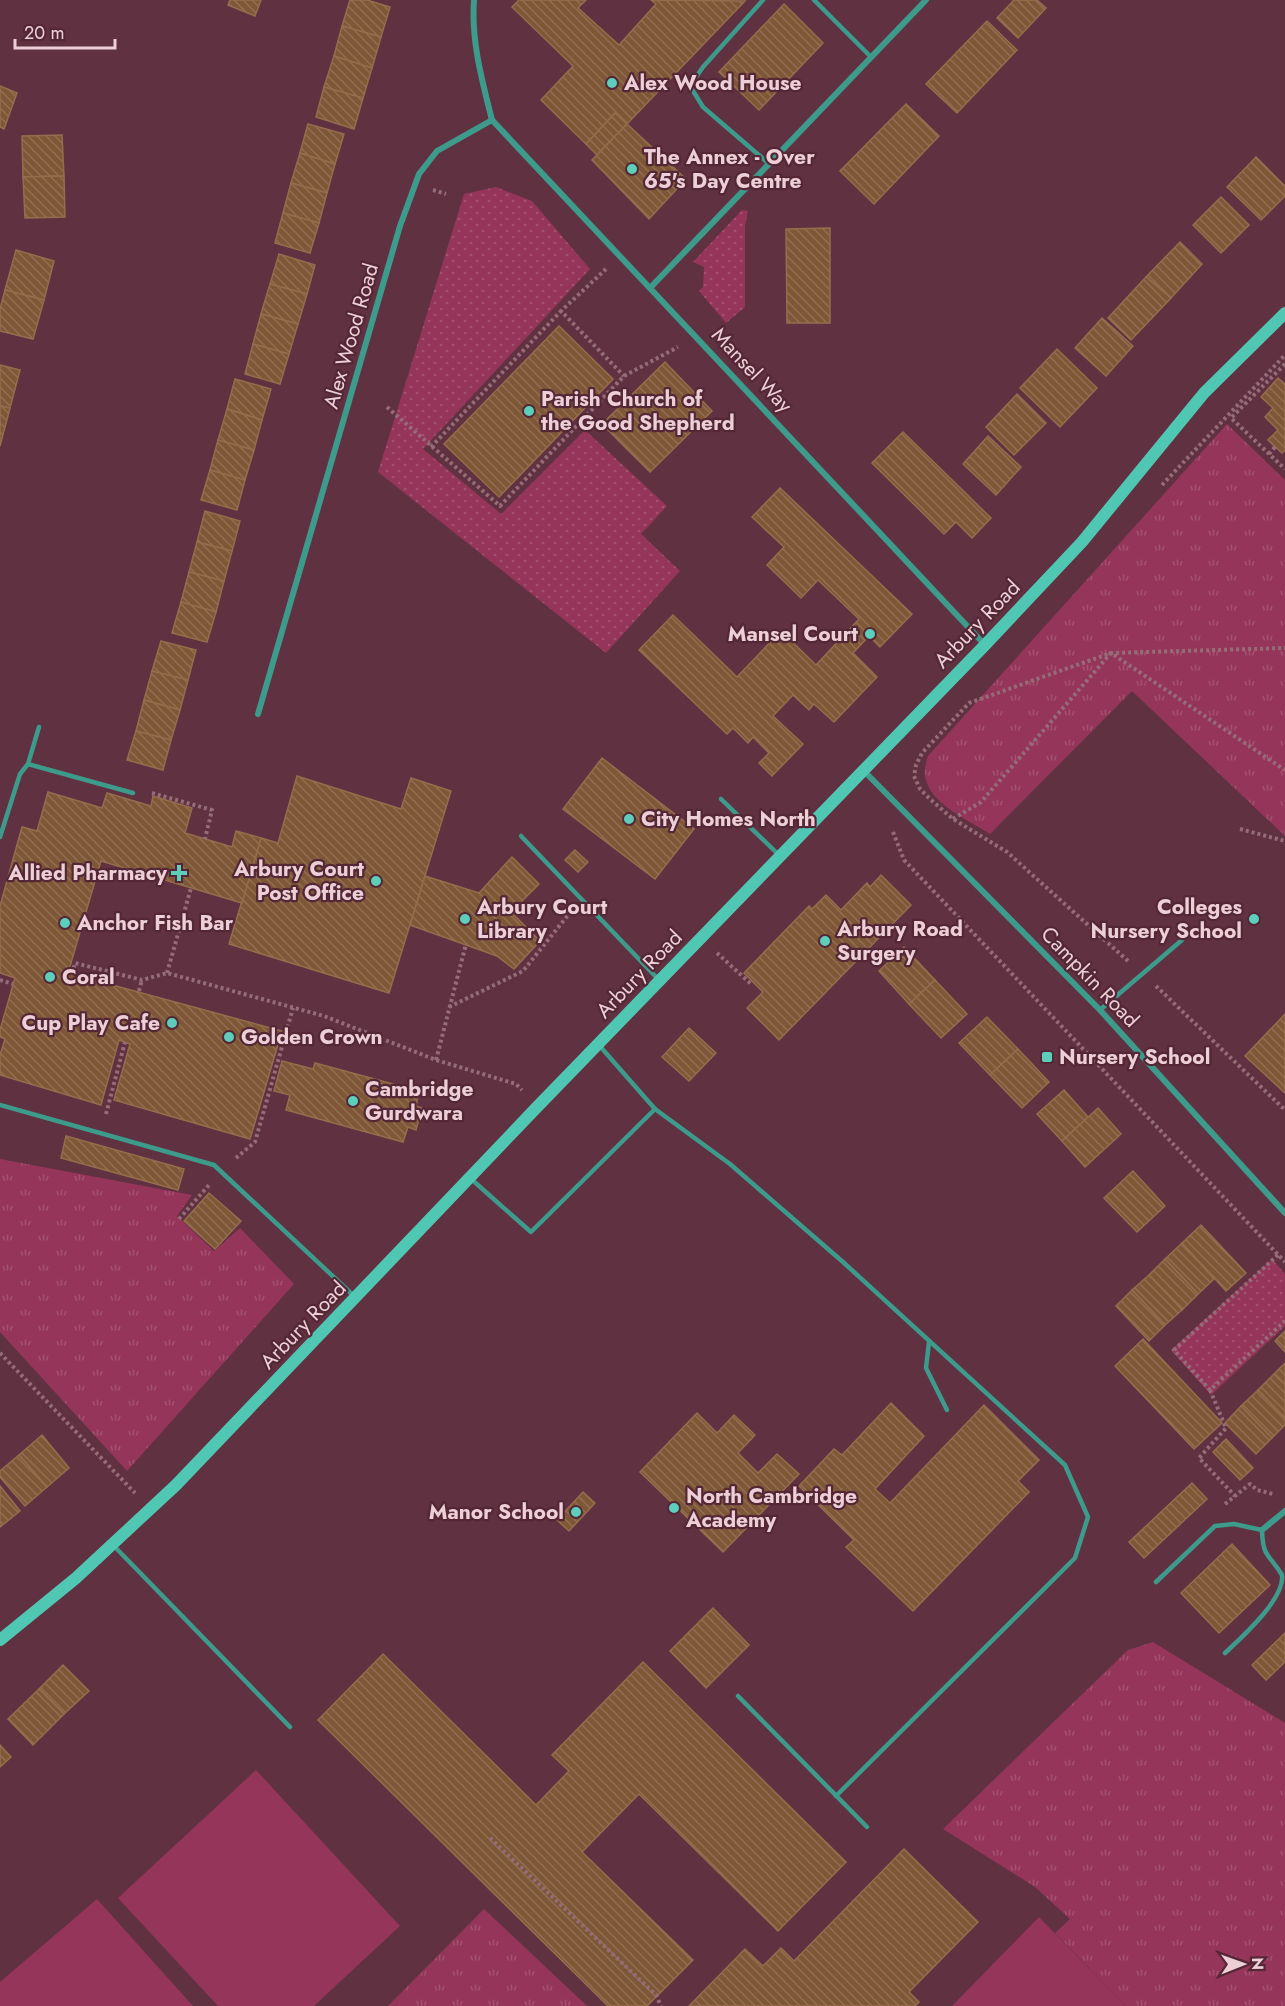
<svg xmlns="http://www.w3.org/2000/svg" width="1285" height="2006" viewBox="0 0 1285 2006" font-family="Jost,sans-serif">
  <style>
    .grass { fill: url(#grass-dots) }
    .park { fill: url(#park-tufts) }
    .pitch { fill: #953559 }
    .building { fill: url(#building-back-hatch); stroke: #966d4c; stroke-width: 1.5 }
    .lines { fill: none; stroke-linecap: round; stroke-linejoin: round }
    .path { stroke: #956d79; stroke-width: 4; stroke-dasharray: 3 3; stroke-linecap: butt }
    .lane { stroke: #3d9b8b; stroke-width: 4.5 }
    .street { stroke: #3d9b8b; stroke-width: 6 }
    .secondary { stroke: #50c7b3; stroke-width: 12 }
    .poi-dot { fill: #5cceba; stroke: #542736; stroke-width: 2 }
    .labels { text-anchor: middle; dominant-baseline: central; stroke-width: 4.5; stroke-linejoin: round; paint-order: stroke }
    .poi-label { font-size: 21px; font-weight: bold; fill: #edcfd7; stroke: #542736; text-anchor: start }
    .street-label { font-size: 21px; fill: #edcfd7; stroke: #542736 }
  </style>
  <defs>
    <pattern id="grass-dots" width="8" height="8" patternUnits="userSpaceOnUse" patternTransform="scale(1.5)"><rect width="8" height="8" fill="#953559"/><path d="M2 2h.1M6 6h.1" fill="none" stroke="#a45170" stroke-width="1.8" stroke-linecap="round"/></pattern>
    <pattern id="park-tufts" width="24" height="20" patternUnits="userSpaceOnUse" patternTransform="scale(1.5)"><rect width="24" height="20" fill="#953559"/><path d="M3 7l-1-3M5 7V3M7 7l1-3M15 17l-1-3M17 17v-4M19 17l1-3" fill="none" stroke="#a45170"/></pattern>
    <pattern id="building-back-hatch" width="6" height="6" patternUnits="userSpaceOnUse" patternTransform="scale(1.5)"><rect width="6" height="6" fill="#7e5736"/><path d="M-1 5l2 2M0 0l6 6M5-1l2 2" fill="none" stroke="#916e52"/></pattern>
  </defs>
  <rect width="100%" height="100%" fill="#603140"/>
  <g class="grass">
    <path d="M496,187l36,14 58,68 -167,180 78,65 84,-84 82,76 -26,28 39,37 -74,82 -228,-181 86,-278z"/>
    <path d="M742,210l6,1 -3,15v81l-19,16 -27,-32 4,-4 1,-20 -11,-5z"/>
    <path d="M1272,1259l13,15v52l-74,69 -40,-45z"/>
  </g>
  <g class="park">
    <path d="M1227,424l58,56v356l-153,-145 -142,143c-29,-19 -78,-37 -62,-78z"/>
    <path d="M0,1159l192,36 -15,21 37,35 26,-23 54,56 -167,187 -127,-139z"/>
    <path d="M1153,1642l132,81v283h-159l-71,-73 15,-14 -35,-32 -92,-58 185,-179z"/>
    <path d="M484,1909l103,97h-199z"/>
  </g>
  <g class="pitch">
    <path d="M256,1770l144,156 -86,80h-96l-100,-108z"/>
    <path d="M97,1899l96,107h-193v-24z"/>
    <path d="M1039,1917l87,89h-174z"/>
  </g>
  <g class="building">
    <path d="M230,0h31l-6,16 -27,-11z"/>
    <path d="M350,0h17l23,7 -9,30 -39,-11z"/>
    <path d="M519,0h67l-8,8 41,37 37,-41 -5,-4 94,1 -118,123 -12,-11 -29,31 -45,-44 32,-34 -61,-59z"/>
    <path d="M1014,0h23l9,8 -28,30 -21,-20z"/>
    <path d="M784,4l39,39 -64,67 -40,-38z"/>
    <path d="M987,21l30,29 -60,63 -31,-29z"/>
    <path d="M342,26l39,11 -9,31 -38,-12z"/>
    <path d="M334,56l38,12 -9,30 -39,-11z"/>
    <path d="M0,86l17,7 -13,36 -4,-2z"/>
    <path d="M324,87l39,11 -9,31 -38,-12z"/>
    <path d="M906,104l33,32 -65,68 -34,-33z"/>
    <path d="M615,113l12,11 -30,31 -11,-11z"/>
    <path d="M308,124l36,10 -9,30 -35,-11z"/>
    <path d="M627,124l59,55 -37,40 -57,-59z"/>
    <path d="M62,135l2,41 -41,1 -1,-41z"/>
    <path d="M300,153l35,11 -8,29 -36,-10z"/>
    <path d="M1256,157l29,29v10l-24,24 -34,-33z"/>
    <path d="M64,176l1,41 -40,1 -2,-41z"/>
    <path d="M291,183l36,10 -8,30 -36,-10z"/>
    <path d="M1221,197l28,28 -28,28 -28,-28z"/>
    <path d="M283,213l36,10 -9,30 -35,-10z"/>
    <path d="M830,228v95h-43l-1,-94z"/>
    <path d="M1180,242l22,22 -31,34 -25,-21z"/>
    <path d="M16,250l38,11 -10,39 -39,-10z"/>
    <path d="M279,254l36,11 -8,29 -37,-10z"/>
    <path d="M1146,277l25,21 -40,42 -23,-22z"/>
    <path d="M270,284l37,10 -9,30 -37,-10z"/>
    <path d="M5,290l39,10 -11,39 -33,-8v-22z"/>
    <path d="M261,314l37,10 -9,30 -36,-10z"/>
    <path d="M1102,318l31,28 -27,30 -31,-28z"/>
    <path d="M559,326l54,53 -114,118 -55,-53z"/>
    <path d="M253,344l36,10 -9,30 -35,-10z"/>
    <path d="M1057,349l40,39 -37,39 -40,-39z"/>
    <path d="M665,362l47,49 -62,61 -48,-48z"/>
    <path d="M0,365l20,5 -10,38 -10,-2z"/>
    <path d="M1278,378l7,6v66l-3,3 -14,-13 10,-10 -13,-13 8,-9 -12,-11z"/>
    <path d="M235,379l36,10 -9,31 -35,-11z"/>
    <path d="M1017,394l29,29 -32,32 -28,-28z"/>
    <path d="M0,406l10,2 -10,38z"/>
    <path d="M227,409l35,11 -8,30 -36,-10z"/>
    <path d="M903,432l88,86 -19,20 -16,-16 -12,12 -72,-71z"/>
    <path d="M988,436l33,31 -25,28 -33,-31z"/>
    <path d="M218,440l36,10 -9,30 -35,-10z"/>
    <path d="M210,470l35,10 -8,30 -36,-10z"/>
    <path d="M780,488l132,126 -32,33 -11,-11 -16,17 24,24 -43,45 -20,-18 -5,6 -16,-15 -20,21 30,28 -31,32 -13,-13 10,-10 -16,-16 -5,6 -15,-15 -6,6 -88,-84 34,-35 64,62 44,-46 35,34 43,-46 -41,-39 -17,18 -34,-33 17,-18 -32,-30z"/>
    <path d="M205,511l35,10 -8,30 -35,-9z"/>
    <path d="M197,542l35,9 -8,30 -35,-9z"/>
    <path d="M189,572l35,9 -8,31 -35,-10z"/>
    <path d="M181,602l35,10 -9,30 -35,-9z"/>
    <path d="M161,641l35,9 -8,30 -36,-9z"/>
    <path d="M152,671l36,9 -8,30 -36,-10z"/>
    <path d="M144,700l36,10 -9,30 -35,-9z"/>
    <path d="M136,731l35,9 -8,30 -36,-10z"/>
    <path d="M602,758l92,71 -39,50 -92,-70z"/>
    <path d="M297,776l104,33 10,-31 40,13 -62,202 -160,-49 32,-106 17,5z"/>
    <path d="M48,792l54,16 5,-15 44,13 2,-10 39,12 -7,25 47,14 4,-16 25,7 -19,65 -141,-42 -33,112 214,58 -32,108 -136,-39 16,-56 -11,-4 -18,65 -101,-30v-20l5,-16 -5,-2v-7l15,-52 -15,-5v-67l22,-79 15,4z"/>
    <path d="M575,850l13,12 -10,10 -13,-12z"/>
    <path d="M512,857l27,27 -28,28 29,29 -26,28 -17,-13 -87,-31 15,-49 54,17z"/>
    <path d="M881,875l30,30 -132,135 -32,-32 16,-16 -19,-19 65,-67 3,3 14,-14 15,15 26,-27 3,4z"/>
    <path d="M904,947l31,33 -26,24 -30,-33z"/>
    <path d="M935,980l32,34 -26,24 -32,-34z"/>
    <path d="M1285,1014v79l-40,-37z"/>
    <path d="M987,1017l31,32 -28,26 -31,-32z"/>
    <path d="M689,1028l27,25 -27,28 -27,-24z"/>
    <path d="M1018,1049l31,33 -27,26 -32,-33z"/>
    <path d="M282,1061l31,8 2,-6 104,28 -3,15 6,2 -6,22 -8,-3 -5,15 -117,-32 4,-15 -16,-4z"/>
    <path d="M1064,1090l24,27 -26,24 -25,-27z"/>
    <path d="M1098,1108l23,26 -36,33 -23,-26z"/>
    <path d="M66,1136l118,33 -6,21 -117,-32z"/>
    <path d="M1133,1171l32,35 -28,26 -33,-34z"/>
    <path d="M209,1193l32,28 -26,28 -31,-28z"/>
    <path d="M1201,1225l45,48 -20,18 -44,-48z"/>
    <path d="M1182,1243l32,36 -16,15 -33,-35z"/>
    <path d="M1165,1259l33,35 -16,16 -33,-35z"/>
    <path d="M1149,1275l33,35 -17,15 -33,-35z"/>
    <path d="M1132,1290l33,35 -16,16 -33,-35z"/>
    <path d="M1285,1331v21l-10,-11z"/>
    <path d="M1143,1339l79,84 -28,26 -79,-83z"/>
    <path d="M1285,1363v22l-11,-11z"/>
    <path d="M1274,1374l11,11v33l-27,-28z"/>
    <path d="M1258,1390l27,28v7l-13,13 -31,-32z"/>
    <path d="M891,1403l33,33 -49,53 15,14 94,-98 55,55 -21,21 11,11 -116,119 -67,-64 8,-7 -55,-54 35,-37 8,6z"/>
    <path d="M1241,1406l31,32 -16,16 -31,-31z"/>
    <path d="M697,1413l20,20 17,-18 21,20 -17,18 20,20 19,-19 22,20 -76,78 -83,-80z"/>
    <path d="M42,1435l27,33 -22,19 -28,-32z"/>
    <path d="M1226,1439l27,29 -13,12 -27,-28z"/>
    <path d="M19,1455l28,32 -22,19 -25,-29v-6z"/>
    <path d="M1192,1483l15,16 -63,59 -15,-16z"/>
    <path d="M0,1486l20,25 -20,16z"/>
    <path d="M583,1492l12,11 -26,28 -12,-11z"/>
    <path d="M1232,1544l38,41 -51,48 -38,-40z"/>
    <path d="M713,1608l36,37 -43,43 -36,-37z"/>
    <path d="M1285,1633v29l-19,18 -14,-15z"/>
    <path d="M383,1654l153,151 33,-34 -17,-16 91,-93 203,200 -68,69 -139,-137 -57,58 111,108 -46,46h-39l-290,-286z"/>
    <path d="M63,1665l26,26 -25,23 -25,-25z"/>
    <path d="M39,1689l25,25 -31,31 -25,-26z"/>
    <path d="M0,1745l11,12 -11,10z"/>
    <path d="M904,1849l74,73 -69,70 10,10 -4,4h-226l56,-57 18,17 18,-18 13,13z"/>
  </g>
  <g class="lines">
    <g class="path">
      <path d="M433,190l13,4"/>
      <path d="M606,269l-45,42 63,65"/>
      <path d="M1285,364l-54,54 54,51"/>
      <path d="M387,407l113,99 124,-130 54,-29"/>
      <path d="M431,447l130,-136"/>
      <path d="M1269,454l6,-7"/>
      <path d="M1162,485l123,-130"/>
      <path d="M152,793l60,17 -7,29"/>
      <path d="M953,819l28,-17 130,-149 174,117"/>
      <path d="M1240,829l45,12"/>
      <path d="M893,832l11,28 381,402"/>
      <path d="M717,953l34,31"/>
      <path d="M1128,961l-121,-109 -54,-33 -22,-19 -11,-11 -6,-13 2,-11 6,-12 47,-50 142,-50 174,-5"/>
      <path d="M167,973l24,-85"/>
      <path d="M72,974l3,-11 67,17 25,-7 157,43 112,44 80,24 6,6"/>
      <path d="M0,980l13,4"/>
      <path d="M1156,986l129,124"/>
      <path d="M139,991l3,-11"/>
      <path d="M449,1007l74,-36 46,-57"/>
      <path d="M436,1060l30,-116"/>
      <path d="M106,1114l19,-72"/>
      <path d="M236,1158l19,-16 38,-134"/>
      <path d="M179,1219l30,-34"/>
      <path d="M1278,1255l-104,95 36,40 75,-69"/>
      <path d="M0,1353l135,140"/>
      <path d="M1210,1390l16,38 -27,30 36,38"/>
      <path d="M1225,1504l25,-20 7,6 16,4"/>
      <path d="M490,1838l166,157 5,11"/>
    </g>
    <g class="lane">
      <path d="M763,0l-60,67 -13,19 13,21 65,56"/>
      <path d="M814,0l56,56"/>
      <path d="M28,764l11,-37"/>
      <path d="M721,799l58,56"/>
      <path d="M521,836l137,143"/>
      <path d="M0,837l20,-63 8,-10 105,29"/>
      <path d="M1100,1010l82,-70"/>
      <path d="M0,1105l214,60 140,131"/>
      <path d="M655,1109l75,55 113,98 222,203 23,52 -13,41 -239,238"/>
      <path d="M470,1178l61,54 124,-123 -57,-65"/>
      <path d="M929,1342l-3,26 21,42"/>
      <path d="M114,1546l176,181"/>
      <path d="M1156,1582l59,-56 19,-2 28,6c1,29 7,23 20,45 3,24 -41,63 -57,78"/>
      <path d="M738,1696l129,131"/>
    </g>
    <g class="street">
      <path d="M474,0c-3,41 8,80 18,120"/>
      <path d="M492,120l493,525"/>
      <path d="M651,287l275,-287"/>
      <path d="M258,714l142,-488 19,-52 18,-23 55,-31"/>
      <path d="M864,771l236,239 185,203"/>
      <path d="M1262,1530l23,-19"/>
    </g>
    <path class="secondary" d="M0,1640l76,-62 100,-93 362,-379 447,-461 97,-103 122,-149 81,-80"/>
  </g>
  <g class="poi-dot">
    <circle cx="612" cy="83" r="6"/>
    <circle cx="632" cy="169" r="6"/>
    <circle cx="529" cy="411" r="6"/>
    <circle cx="870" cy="634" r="6"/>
    <circle cx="629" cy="819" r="6"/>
    <path d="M176 864h6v6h6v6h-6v6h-6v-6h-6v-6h6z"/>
    <circle cx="376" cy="881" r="6"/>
    <circle cx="465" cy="919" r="6"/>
    <circle cx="1254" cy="919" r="6"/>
    <circle cx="65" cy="923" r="6"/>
    <circle cx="825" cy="941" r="6"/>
    <circle cx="50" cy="977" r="6"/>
    <circle cx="172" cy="1023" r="6"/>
    <circle cx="229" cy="1037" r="6"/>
    <rect x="1041" y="1051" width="12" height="12" rx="3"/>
    <circle cx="353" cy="1101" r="6"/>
    <circle cx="674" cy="1508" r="6"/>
    <circle cx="576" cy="1512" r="6"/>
  </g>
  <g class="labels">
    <g class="poi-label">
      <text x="624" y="83">Alex Wood House</text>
      <text x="644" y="157">The Annex - Over<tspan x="644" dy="24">65's Day Centre</tspan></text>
      <text x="541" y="399">Parish Church of<tspan x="541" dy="24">the Good Shepherd</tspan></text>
      <text x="858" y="634" text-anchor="end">Mansel Court</text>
      <text x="641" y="819">City Homes North</text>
      <text x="364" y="869" text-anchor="end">Arbury Court<tspan x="364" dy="24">Post Office</tspan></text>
      <text x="167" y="873" text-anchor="end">Allied Pharmacy</text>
      <text x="477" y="907">Arbury Court<tspan x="477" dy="24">Library</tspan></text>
      <text x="1242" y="907" text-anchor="end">Colleges<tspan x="1242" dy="24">Nursery School</tspan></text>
      <text x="77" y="923">Anchor Fish Bar</text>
      <text x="837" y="929">Arbury Road<tspan x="837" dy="24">Surgery</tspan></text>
      <text x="62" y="977">Coral</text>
      <text x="160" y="1023" text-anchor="end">Cup Play Cafe</text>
      <text x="241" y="1037">Golden Crown</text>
      <text x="1059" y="1057">Nursery School</text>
      <text x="365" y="1089">Cambridge<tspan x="365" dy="24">Gurdwara</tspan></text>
      <text x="686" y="1496">North Cambridge<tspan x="686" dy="24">Academy</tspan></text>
      <text x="564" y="1512" text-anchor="end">Manor School</text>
    </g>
    <g class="street-label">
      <text transform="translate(351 336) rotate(-74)">Alex Wood Road</text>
      <text transform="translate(752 370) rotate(47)">Mansel Way</text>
      <text transform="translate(977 624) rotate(-46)">Arbury Road</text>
      <text transform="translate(639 974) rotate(-46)">Arbury Road</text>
      <text transform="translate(1090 977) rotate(46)">Campkin Road</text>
      <text transform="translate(303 1325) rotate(-46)">Arbury Road</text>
    </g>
  </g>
  <g transform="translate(1243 1964) rotate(89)" stroke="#542736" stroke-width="4.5" paint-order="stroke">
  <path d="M0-4.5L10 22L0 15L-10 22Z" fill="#edcfd7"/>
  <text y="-9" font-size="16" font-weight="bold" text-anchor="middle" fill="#edcfd7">N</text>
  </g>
  <path d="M15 39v9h100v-9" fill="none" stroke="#edcfd7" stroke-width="3"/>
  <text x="24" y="39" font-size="18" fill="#edcfd7" stroke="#542736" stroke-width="4.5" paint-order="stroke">20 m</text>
</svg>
